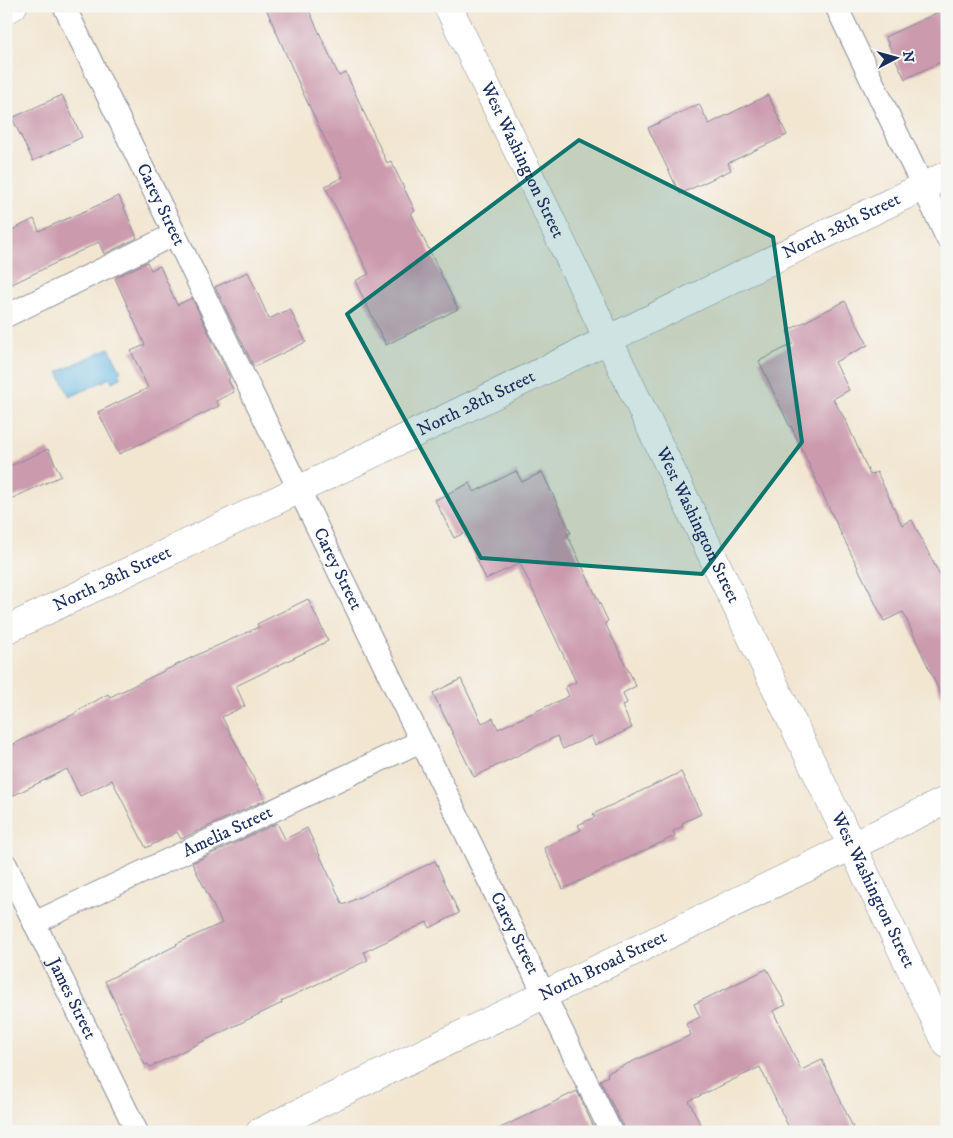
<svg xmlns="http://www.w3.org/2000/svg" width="953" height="1138" viewBox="0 0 953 1138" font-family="'IM FELL DW Pica',serif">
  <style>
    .water { fill: #6abbe5; stroke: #4275a2 }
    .building { fill: #cb9aad }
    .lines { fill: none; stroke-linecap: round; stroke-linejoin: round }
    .lane-casing { stroke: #868a98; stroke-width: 24 }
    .street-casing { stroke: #868a98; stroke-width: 29 }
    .lane { stroke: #fff; stroke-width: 22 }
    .street { stroke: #fff; stroke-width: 28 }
    .marked { fill: #0f766e; fill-opacity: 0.2; stroke: #0f766e; stroke-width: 4; stroke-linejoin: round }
    .labels { text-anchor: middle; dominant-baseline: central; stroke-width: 4.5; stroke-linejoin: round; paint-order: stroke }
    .street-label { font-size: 18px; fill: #1b2f5e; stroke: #f6f6f2 }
  </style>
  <rect width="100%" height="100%" fill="#f6f6f2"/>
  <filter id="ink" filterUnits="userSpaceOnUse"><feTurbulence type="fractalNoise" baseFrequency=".02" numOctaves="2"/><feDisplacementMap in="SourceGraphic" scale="10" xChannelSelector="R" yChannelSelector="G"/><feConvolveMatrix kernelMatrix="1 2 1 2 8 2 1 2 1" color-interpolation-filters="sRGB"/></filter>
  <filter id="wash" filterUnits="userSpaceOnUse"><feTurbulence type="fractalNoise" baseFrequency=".0096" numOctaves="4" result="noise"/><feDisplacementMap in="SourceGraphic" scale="20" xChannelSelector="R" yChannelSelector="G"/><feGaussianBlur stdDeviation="1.12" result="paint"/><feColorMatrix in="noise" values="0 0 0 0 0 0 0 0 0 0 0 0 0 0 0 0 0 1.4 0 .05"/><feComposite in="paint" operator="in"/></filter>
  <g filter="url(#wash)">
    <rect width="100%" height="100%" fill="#f2e6d1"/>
    <path class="water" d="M109,348l12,23 -3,2 3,5 -9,4 -2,-4 -40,19 -12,-25z"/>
    <g id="blocks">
      <g class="building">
        <path d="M265,6h42l32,70 7,-3 41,90 4,-2 24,50 -4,2 47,96 -72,36 -31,-64 14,-7 -44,-88 18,-9 -40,-84z"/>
        <path d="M947,8v51l-42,20 -20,-42z"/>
        <path d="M62,95l20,42 -49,24 -21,-43z"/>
        <path d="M768,95l19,40 -59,28 3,7 -51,24 -32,-66 51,-24 10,20z"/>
        <path d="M119,196l18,42 -33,16 -5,-12 -93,45v-54l28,-14 5,12z"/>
        <path d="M147,262l4,8 9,-4 17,39 15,-7 38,80 -2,1 6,13 -18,9 3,5 -100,48 -21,-42 50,-24 -17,-37 14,-6 -30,-67z"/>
        <path d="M248,272l21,47 21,-10 16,33 -52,25 -39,-80z"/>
        <path d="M845,301l23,44 -33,17 14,28 -16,9 13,22 24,54 7,-3 25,53 10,-5 35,70v118l-44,-96 -19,9 -46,-94 -47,-101 -1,1 -31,-66 34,-17 -6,-13z"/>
        <path d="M48,449l13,27 -55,25v-33z"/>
        <path d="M516,471l6,11 20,-10 29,61 -4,1 41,87 -3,2 31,63 -13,7 4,10 -5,3 10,22 -37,17 -4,-9 -28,13 -6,-13 -83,41 -41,-84 28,-14 21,44 11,-5 5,11 71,-33 -4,-9 11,-5 -56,-119 -34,16 -22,-46 -10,5 -19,-38 35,-17 4,9z"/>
        <path d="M308,599l20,42 -92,45 9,20 -23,11 43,83 -84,39 -4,-7 -31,16 -34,-68 -32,16 -13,-27 -61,30v-51l70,-35v-1l32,-18 2,3 89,-43 60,-27 -2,-3z"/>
        <path d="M681,772l20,42 -19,9 1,3 -10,5 2,5 -112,53 -19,-41 37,-18 -3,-5 17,-8 -2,-3z"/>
        <path d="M277,823l8,16 22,-11 36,77 92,-44 24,52 -29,15 -3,-6 -63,30 4,8 -87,41 1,2 -132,64 -2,-3 -3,1 -40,-84 72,-36 -1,-1 46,-21 -30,-60z"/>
        <path d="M767,969l19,36 -13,6 28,59 21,-10 33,72h-64l-31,-65 -71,34 15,31h-80l-1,-6 -23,-46 8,-4 -1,-3 84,-38 -5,-11 14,-7 -6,-13z"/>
        <path d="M577,1091l19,41h-104z"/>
      </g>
    </g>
  </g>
  <g filter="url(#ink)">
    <use href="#blocks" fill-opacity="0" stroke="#868a98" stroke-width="1"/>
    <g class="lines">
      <defs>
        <g id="lane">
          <path id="s1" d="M64,6l547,1126"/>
          <path d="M836,6l87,181 24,51"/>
          <path d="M6,316l169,-82"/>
          <path id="s2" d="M6,865l131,267"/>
          <path id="s3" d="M34,923l387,-182"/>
        </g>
        <g id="street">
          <path id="s4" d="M448,6l499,1038"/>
          <path d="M6,10l7,-4"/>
          <path id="s5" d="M6,630l292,-140 649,-315"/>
          <path id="s6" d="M260,1132l687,-332"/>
        </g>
      </defs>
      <use href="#lane" class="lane-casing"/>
      <use href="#street" class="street-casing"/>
      <use href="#lane" class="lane"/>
      <use href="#street" class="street"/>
    </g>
  </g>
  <path class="marked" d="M579,140l194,97 29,205 -100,132 -221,-16 -134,-244z"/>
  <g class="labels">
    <g class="street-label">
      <text stroke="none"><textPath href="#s4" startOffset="171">West Washington Street</textPath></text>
      <text stroke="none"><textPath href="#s1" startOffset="221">Carey Street</textPath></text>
      <text stroke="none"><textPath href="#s5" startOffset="928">North 28th Street</textPath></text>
      <text stroke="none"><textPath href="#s5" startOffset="522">North 28th Street</textPath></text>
      <text stroke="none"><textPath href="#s4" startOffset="576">West Washington Street</textPath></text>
      <text stroke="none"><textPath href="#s1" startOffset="626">Carey Street</textPath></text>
      <text stroke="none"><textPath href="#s5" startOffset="118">North 28th Street</textPath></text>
      <text stroke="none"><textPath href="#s3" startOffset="214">Amelia Street</textPath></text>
      <text stroke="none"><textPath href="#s4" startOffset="981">West Washington Street</textPath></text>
      <text stroke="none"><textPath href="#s1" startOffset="1031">Carey Street</textPath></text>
      <text stroke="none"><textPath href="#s6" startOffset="381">North Broad Street</textPath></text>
      <text stroke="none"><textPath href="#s2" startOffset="149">James Street</textPath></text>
    </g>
  </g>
  <rect width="953" height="1138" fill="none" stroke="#f6f6f2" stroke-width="25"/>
  <g transform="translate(896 58) rotate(84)" stroke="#f6f6f2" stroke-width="4" paint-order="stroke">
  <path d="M0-4L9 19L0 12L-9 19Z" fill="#1b2f5e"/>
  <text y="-8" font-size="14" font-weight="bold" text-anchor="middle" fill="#1b2f5e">N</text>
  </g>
</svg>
